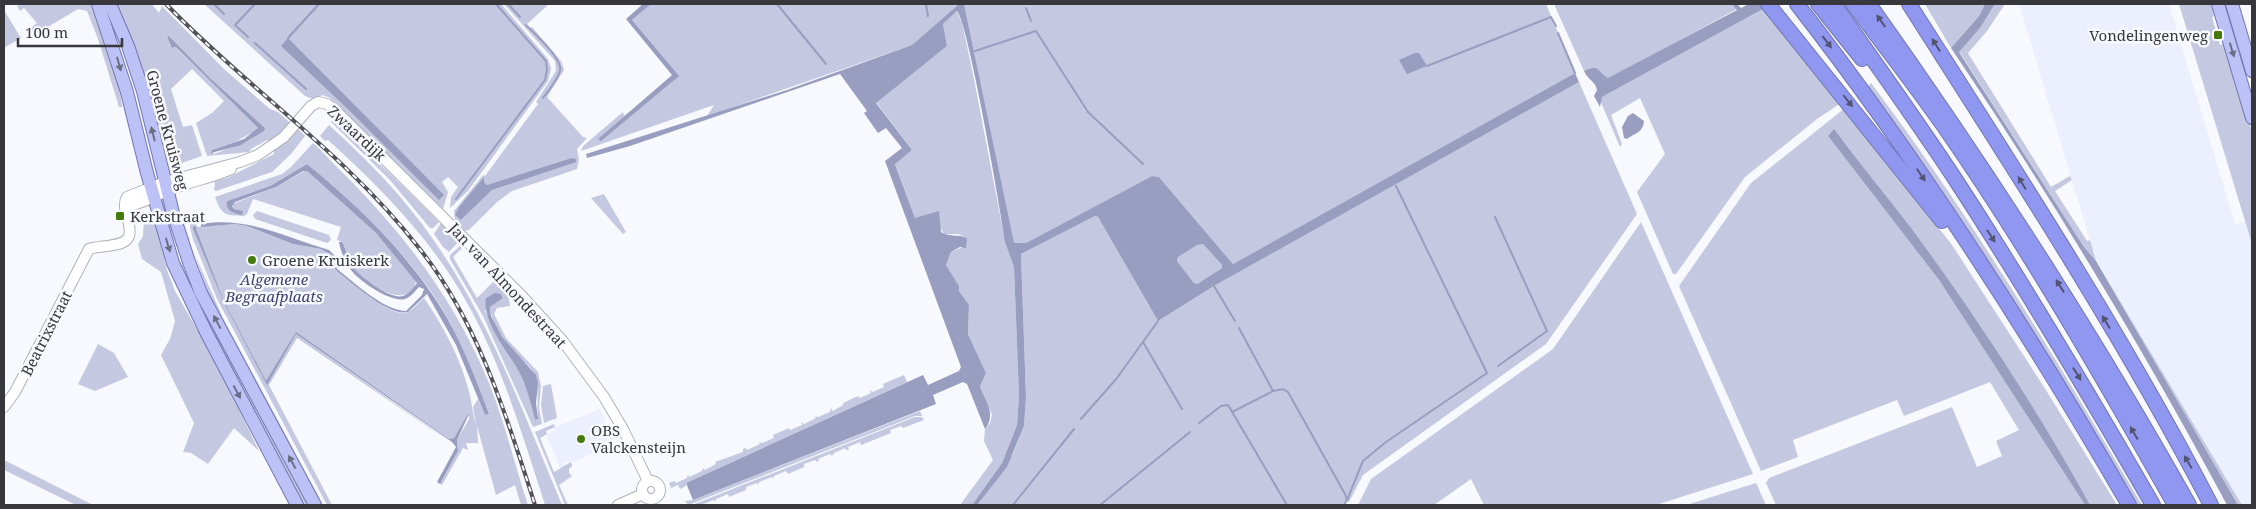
<svg xmlns="http://www.w3.org/2000/svg" width="2256" height="509" viewBox="0 0 2256 509" font-family="'Noto Serif',serif">
  <style>
    .built { fill: #eceffe }
    .green { fill: #c4c8e0; fill-rule: evenodd }
    .water { fill: #999ec0; fill-rule: evenodd }
    .lines { fill: none; stroke-linecap: round; stroke-linejoin: round }
    .stream { stroke: #999ec0; stroke-width: 2 }
    .minor-casing { stroke: #b0b1bc; stroke-width: 12 }
    .major-casing { stroke: #7175b1; stroke-width: 14 }
    .highway-casing { stroke: #7175b1; stroke-width: 16 }
    .minor { stroke: #fff; stroke-width: 10 }
    .major { stroke: #bcc1f6; stroke-width: 12 }
    .highway { stroke: #9097f0; stroke-width: 14 }
    .rail-casing { stroke: #525257; stroke-width: 4 }
    .rail { stroke: #f8f9fe; stroke-width: 2; stroke-dasharray: 5.5; stroke-linecap: butt }
    .oneway { fill: #525472 }
    .oneway2 { fill: #6c6e86 }
    .poi-dot { fill: #457b0d; stroke: #f8f9fe; stroke-width: 2 }
    .labels { text-anchor: middle; dominant-baseline: central; stroke-width: 5; stroke-linejoin: round; paint-order: stroke }
    .poi-label { font-size: 15px; fill: #37373c; stroke: #f8f9fe; text-anchor: start }
    .street-label { font-size: 15px; fill: #37373c; stroke: #f8f9fe }
    .park-label { font-size: 15px; font-style: italic; fill: #3c3f6e; stroke: #f8f9fe }
  </style>
  <rect width="100%" height="100%" fill="#f8f9fe"/>
  <g class="built">
    <path d="M2019,4h150l66,220 10,-2 7,22v261h-10l-146,-244z"/>
    <path d="M600,409l15,34 -41,19h-10l1,3 -4,4 -15,-34 8,-4 -1,-3z"/>
  </g>
  <g class="green">
    <path d="M21,4h72l25,72 4,31h-3l-21,-68 -11,-28 -9,-2 -42,25 -8,-4 9,-7 -13,-15 -4,3 -3,-5z"/>
    <path d="M115,4h37l7,9 3,-7 63,64 45,39 8,3 12,11 -18,19 -5,-2 -16,9 -2,3 -42,4 -11,-33 16,-10 12,-12 -32,-32 -21,20 12,38 9,-2 10,31 -23,8 -3,-2h-5l-15,-49zM169,36l41,42 55,50 -15,12 -36,14 -2,-4 23,-8 22,-12 1,-2 -82,-81 -4,1 -5,-11z"/>
    <path d="M204,4h297l47,55 3,10 -3,12 -80,110 -18,17 1,-11 7,-10 -10,-10 -6,5 6,10 -5,17 -113,-111 -7,-3 -10,4 -8,-3z"/>
    <path d="M504,4h45l-23,21 4,3 2,-1 29,34 3,9 -17,27 36,40 4,1 -10,11 2,11 -2,9 -65,22 -15,11 -28,28 -4,1 -10,-9 -1,-11 29,-36 2,1 53,-72 -2,-2 20,-31 -1,-10zM576,161l-84,29 -31,30 16,-34 7,-9 -1,4 4,4z"/>
    <path d="M651,4h306l1,2 -46,39 -205,71 7,-11 -133,46 2,-5 40,-34 1,4 54,-40 -46,-56z"/>
    <path d="M964,4h582l29,69 -342,191 -74,-87 -7,-1 -126,67h-13z"/>
    <path d="M1554,4h178l5,5 -129,70c-11,-8 -9,-16 -24,-8z"/>
    <path d="M1925,4h60l-6,12 -28,32z"/>
    <path d="M1995,4h10l-18,27 -19,22 83,134 19,-11 2,4 -17,11 32,50 3,-1 6,21 146,244h-4l-142,-244 -12,-14 -125,-196 21,-23z"/>
    <path d="M2179,4h33l2,12 -2,1 8,28 4,-1 7,16 21,72v112z"/>
    <path d="M1763,9l78,94 -24,16 -72,58 -69,97h-3l-36,-82 28,-38 -25,-56 -29,17 11,29 -2,3 -20,-47 2,-3z"/>
    <path d="M4,10l17,28 -17,10z"/>
    <path d="M957,11l5,12 11,51 32,167 9,26 5,130 -2,28 -15,38 -30,42h-12l33,-45 -9,-19 1,-12 5,-6 2,-8 -12,-29 6,-13 -18,-39 1,-29 -10,-14 -2,-8 -11,-18 5,-13 12,-5 4,-9 -9,-4h-14l-5,-9 -24,-7 -20,-55 17,-13 -36,-48 71,-56 -4,-22z"/>
    <path d="M1579,82l58,132 -91,130 -183,131 -14,27 -2,-2 -3,5h-367l36,-51 11,-28 2,-29 -5,-143 74,-38 3,1 60,104 56,-35z"/>
    <path d="M1871,83c101,134 186,278 271,422h-7l-268,-418z"/>
    <path d="M1845,108l107,137 92,142 73,118h-27c-39,-65 -76,-131 -120,-193 -43,-63 -90,-122 -136,-182l-6,6 111,144 146,225h-309l-10,-22 3,-5 183,-71 25,60 25,-11 -6,-15 23,-11 -29,-48 -86,34 -7,-16 -104,40 5,17 -37,14 -82,-185 72,-103z"/>
    <path d="M334,119l105,103 -6,6h-3l-40,-48 -59,-58z"/>
    <path d="M329,125c33,30 66,63 93,99 63,84 100,185 140,281h-17c-22,-68 -43,-141 -79,-204 -35,-62 -85,-113 -138,-161l-3,1 -5,-5z"/>
    <path d="M297,128l8,8 -14,18 -19,18 -56,19 -2,-1 1,-9 12,-3 47,-24v-4z"/>
    <path d="M313,143c10,8 19,20 29,29 64,64 112,127 147,211 16,40 26,83 39,122h-7l-6,-20 -19,10 -19,-69 1,17h-12l2,7 -5,-2 -21,37 -2,-1 18,-33 -1,-11 12,-21v-5l-15,24 -5,1 -153,-106 -25,42 25,-41 157,110 -156,-106 -28,47 63,120h-5l-110,-206 -24,-60 -3,-12v-10l7,9 -3,1 -1,2 30,72 44,83 -44,-85 -28,-70 2,-2 38,-3 12,2 46,18 28,5 12,7v11l5,5c12,10 51,44 67,41 8,-2 13,-11 19,-15 18,26 36,59 44,90 4,12 4,25 8,37l-3,-18 5,-8 7,16 4,-1c-14,-38 -29,-77 -51,-112 -33,-51 -84,-100 -131,-138l-37,22 -43,15 1,8 14,2 -8,-2 -2,-5 44,-17 30,-17 70,63 40,48c-7,32 -51,2 -63,-13 -5,-8 -6,-18 -11,-26l-5,-2 4,-13 -88,-28 -6,15 -3,2c-19,-1 -22,0 -29,-19l67,-23 9,-7z"/>
    <path d="M604,194l22,38 -3,2 -32,-36z"/>
    <path d="M257,211l72,24 2,5 -4,3 -72,-24 -2,-4z"/>
    <path d="M154,217l13,53 8,21 43,75 41,85 -25,-23 -26,36 -17,-11 -8,-1 11,-29 -33,-68 9,-16 5,-18 -14,-49 -19,-13 -4,-15 5,-8 1,-17z"/>
    <path d="M1641,222l112,252 -97,31h-172l-13,-26 -37,26h-76l13,-26 182,-130z"/>
    <path d="M441,223l18,18 -10,11 -6,-5 -9,-13z"/>
    <path d="M462,244l2,2 -11,11 24,41 18,-18 13,13 2,13 -13,2 -3,6 12,24 32,34 3,14 -2,21 3,17 -9,3 -50,-111 -33,-57v-4zM501,294l2,4 -13,9c2,17 13,35 26,47 5,5 12,10 16,16 9,15 4,32 6,49l-3,1 -6,-26 -10,-22 -34,-61z"/>
    <path d="M1197,244h6l19,21v3l-25,16 -3,-1 -17,-22 1,-4z"/>
    <path d="M195,255l28,63 100,187h-5l-105,-198z"/>
    <path d="M182,266l13,28 114,211h-7l-122,-238z"/>
    <path d="M98,344l16,9 14,24 -33,14 -17,-7z"/>
    <path d="M904,375l3,7 -221,101v3l-6,3 -2,-4 -7,3 -2,-5 6,-2 1,2 11,-5 1,-4 1,3 13,-6 1,-3 2,2 11,-6 -1,-2 28,-10v-3l2,-1 2,2 13,-6 -1,-2 3,1 12,-5 -1,-3 16,-7 1,2 12,-5 -1,-3 3,2 12,-6 -1,-2 3,1 12,-5 1,-4 2,3 10,-6v-2l15,-7 2,2 11,-5 -1,-3 3,2 11,-5 -1,-3z"/>
    <path d="M551,384l6,34 -13,5 -3,-18 2,-19z"/>
    <path d="M920,411l2,5h-7l-227,89 -3,-4 8,-1z"/>
    <path d="M915,417h7l2,3 -21,8 -2,-2 -11,4 1,3 -30,12 -1,-3 -12,5 1,3h-3l-1,-2 -11,5 -2,3 -2,-2 -12,5 1,2 -2,1 -2,-2 -11,4v3l-16,7 -2,-3 -12,5 -1,3 -1,-2 -13,5 -1,3 -1,-2 -11,4v3l-17,7 -1,-3 -12,5 -1,3 -1,-2 -14,5h-8z"/>
    <path d="M554,424l1,3 -9,4 1,3 -7,4 14,34 17,-10 1,4 -3,3v4l3,3 -13,9 9,20h-3l-30,-73z"/>
    <path d="M4,460l89,45h-17l-72,-35z"/>
    <path d="M1756,483l10,22h-80z"/>
  </g>
  <g class="water">
    <path d="M643,4h8l-19,16 47,56 -78,65 -3,-2 74,-64 -46,-56z"/>
    <path d="M957,4h7l50,239h12l126,-67 7,1 74,87 342,-191 4,9 -365,204 -56,35 -60,-104 -3,-1 -74,38 5,143 -2,29 -17,41 -30,38h-5l30,-42 15,-38 2,-28 -5,-130 -9,-25c-4,-30 -37,-220 -48,-231l-14,13 4,22 -71,57 36,47 -17,14 20,54 24,-7 2,21c7,5 17,2 26,6l-1,10 -6,-1 -9,5 -5,13 13,21v5l10,14 -1,29 18,39 -6,13c5,15 17,28 5,43l-18,-45 -4,-2 -30,13 3,9 -243,96 -7,-17 226,-103 11,-5 5,10 31,-14 2,-4 -76,-206 17,-13 -16,-20 -8,5 -14,-20 3,-2 -27,-37 -210,72 -43,12 -1,-4 201,-64 125,-45 45,-39zM1197,245l6,-1 19,21v3l-25,16 -3,-1 -17,-22 1,-4z"/>
    <path d="M1732,4h5l4,4 8,-4h10l4,5 -161,88 -2,10 -6,-11 3,-6c-1,-8 -10,-11 -13,-19 15,-8 13,0 24,7l129,-68z"/>
    <path d="M1985,4h10l-15,24 -21,24 125,195 12,14 142,244h-11c-84,-157 -177,-310 -276,-457l28,-32z"/>
    <path d="M169,36l41,42 55,50 -1,3 -23,14 -30,8 1,-3 32,-11 14,-11 -82,-81 -4,1 -5,-11z"/>
    <path d="M288,38l156,157 -5,5 -87,-87 -71,-67z"/>
    <path d="M1415,53h4l8,13 -20,8 -8,-14z"/>
    <path d="M1633,113l11,8c-1,12 -9,12 -17,18l-3,-1 -2,-11 6,-11z"/>
    <path d="M1834,129c25,34 52,66 77,99 65,88 126,181 179,277h-5l-146,-225 -111,-144z"/>
    <path d="M572,158l4,1v3l-84,28 -31,30 -6,-5 4,-8 25,-30v5l3,3z"/>
    <path d="M307,164c48,39 97,86 131,139 22,34 37,73 51,111l-4,1 -29,-70 -29,-51 -19,18c-19,5 -56,-29 -70,-40l-5,-5v-11l-12,-7 -28,-5 -46,-18 -12,-2 -34,3v-3c45,-8 85,13 128,26l6,6 2,13c18,14 46,41 69,42l16,-16 2,-6 -5,-2c-4,4 -8,10 -14,12 -14,4 -46,-18 -54,-29 -6,-7 -11,-21 -12,-28h3c5,8 5,18 11,25 7,10 38,33 50,29 6,-2 10,-8 14,-13l-41,-50 -69,-62h-4l-27,16 -41,15 -3,4 2,3 9,2 -1,4c-8,-2 -17,-4 -15,-14l43,-15z"/>
    <path d="M197,226l-1,3 27,70 43,82 30,-49 153,107 5,-1 14,-24h1l-12,26 1,11 -18,33 -3,-2 19,-35 -4,-5 -156,-108 -29,51 -44,-84 -30,-72v-2z"/>
    <path d="M495,293l6,1 2,4 -13,9 1,9 11,21 34,38 2,8 -2,20 2,16 -3,1c-4,-17 -8,-33 -16,-48 -11,-21 -37,-50 -33,-74z"/>
  </g>
  <g class="lines">
    <g class="stream">
      <path d="M214,4l10,10"/>
      <path d="M508,4l12,13"/>
      <path d="M777,4l49,60"/>
      <path d="M926,4l2,12"/>
      <path d="M1026,8l5,13"/>
      <path d="M526,25c9,9 37,34 34,46 -3,10 -11,19 -17,27"/>
      <path d="M1558,33l17,40"/>
      <path d="M248,37l-13,-12 20,-21"/>
      <path d="M288,38l31,-34"/>
      <path d="M255,43l51,46"/>
      <path d="M975,51l61,-20 52,81 55,52"/>
      <path d="M1427,66l124,-49 5,9"/>
      <path d="M456,199l89,-119 2,-10 -1,-9 -50,-57"/>
      <path d="M1495,217l52,114 -49,35"/>
      <path d="M1214,286l21,35"/>
      <path d="M1239,328l34,63"/>
      <path d="M1143,342l39,67"/>
      <path d="M1232,412l41,-21 10,-2 5,3 57,102 2,6 -3,5"/>
      <path d="M1081,419l36,-41 41,-57"/>
      <path d="M1199,423l22,-17 7,-1 59,100"/>
      <path d="M1347,500l16,-39 23,-19 101,-69 -91,-187"/>
      <path d="M1013,505l61,-76"/>
      <path d="M1100,505l90,-73"/>
    </g>
    <defs>
      <g id="minor">
        <path d="M127,214l6,-9c16,-5 31,-13 47,-19 17,-6 34,-9 51,-17"/>
        <path d="M4,407l11,-15 74,-143c11,-4 36,-1 40,-13 4,-13 -9,-27 -2,-39l38,-15 75,-20 18,-7 26,-18 27,-31 7,-4 9,2 9,7 185,184 41,45 42,57 19,32 25,52"/>
        <circle cx="651" cy="490" r="9"/>
        <path d="M618,505l25,-11"/>
      </g>
      <g id="major">
        <path d="M98,4l29,88 20,81 26,90 33,69 91,173"/>
        <path d="M110,4l18,42 15,45 30,122 16,49 12,31 114,212"/>
        <path d="M2218,4l34,114"/>
        <path d="M2232,4l20,67"/>
      </g>
      <g id="highway">
        <path d="M1768,4l174,217"/>
        <path d="M1797,4c123,158 232,328 332,501"/>
        <path d="M1818,4l44,55"/>
        <path d="M1834,4c41,59 83,117 123,178 69,106 133,214 196,323"/>
        <path d="M1853,4c30,40 61,80 90,121 85,122 159,251 232,380"/>
        <path d="M1869,4c115,162 223,328 320,501"/>
        <path d="M1909,4c104,163 213,330 302,501"/>
      </g>
    </defs>
    <use href="#minor" class="minor-casing"/>
    <use href="#major" class="major-casing"/>
    <use href="#highway" class="highway-casing"/>
    <use href="#minor" class="minor"/>
    <use href="#major" class="major"/>
    <use href="#highway" class="highway"/>
    <defs>
      <path id="rail" d="M166,4c81,84 181,151 253,244 60,75 87,167 116,257"/>
    </defs>
    <use href="#rail" class="rail-casing"/>
    <use href="#rail" class="rail"/>
  </g>
  <defs><path id="oneway-solid" d="M-6-.8H1V-3.2L6.5 0L1 3.2V.8H-6Z" transform="scale(1.25)"/></defs>
  <g class="oneway">
    <use href="#oneway-solid" transform="translate(1881 21) rotate(-125)"/>
    <use href="#oneway-solid" transform="translate(1827 42) rotate(52)"/>
    <use href="#oneway-solid" transform="translate(1936 45) rotate(-122)"/>
    <use href="#oneway-solid" transform="translate(1848 101) rotate(51)"/>
    <use href="#oneway-solid" transform="translate(1921 175) rotate(56)"/>
    <use href="#oneway-solid" transform="translate(2022 183) rotate(-121)"/>
    <use href="#oneway-solid" transform="translate(1991 236) rotate(57)"/>
    <use href="#oneway-solid" transform="translate(2060 286) rotate(-122)"/>
    <use href="#oneway-solid" transform="translate(2106 322) rotate(-121)"/>
    <use href="#oneway-solid" transform="translate(2077 374) rotate(58)"/>
    <use href="#oneway-solid" transform="translate(2134 433) rotate(-120)"/>
    <use href="#oneway-solid" transform="translate(2188 462) rotate(-120)"/>
  </g>
  <g class="oneway2">
    <use href="#oneway-solid" transform="translate(2232 50) rotate(73)"/>
    <use href="#oneway-solid" transform="translate(119 64) rotate(74)"/>
    <use href="#oneway-solid" transform="translate(153 134) rotate(-104)"/>
    <use href="#oneway-solid" transform="translate(168 245) rotate(73)"/>
    <use href="#oneway-solid" transform="translate(217 322) rotate(-118)"/>
    <use href="#oneway-solid" transform="translate(237 392) rotate(62)"/>
    <use href="#oneway-solid" transform="translate(292 462) rotate(-118)"/>
  </g>
  <g class="poi-dot">
    <rect x="2213" y="30" width="10" height="10" rx="2.5"/>
    <rect x="115" y="211" width="10" height="10" rx="2.5"/>
    <circle cx="252" cy="260" r="5"/>
    <circle cx="581" cy="439" r="5"/>
  </g>
  <g class="labels">
    <g class="poi-label">
      <text x="2208" y="35" text-anchor="end">Vondelingenweg</text>
      <text x="130" y="216">Kerkstraat</text>
      <text x="262" y="260">Groene Kruiskerk</text>
      <text x="591" y="430">OBS<tspan x="591" dy="17">Valckensteijn</tspan></text>
    </g>
    <g class="street-label">
      <text transform="translate(168 130) rotate(75)">Groene Kruisweg</text>
      <text transform="translate(357 133) rotate(43)">Zwaardijk</text>
      <text transform="translate(508 285) rotate(47)">Jan van Almondestraat</text>
      <text transform="translate(46 333) rotate(-63)">Beatrixstraat</text>
    </g>
    <g class="park-label">
      <text x="274" y="279">Algemene<tspan x="274" dy="17">Begraafplaats</tspan></text>
    </g>
  </g>
  <rect width="2256" height="509" fill="none" stroke="#37373c" stroke-width="10"/>
  <path d="M18 38v8h104v-8" fill="none" stroke="#37373c" stroke-width="2.5"/>
  <text x="25" y="38" font-size="15" fill="#37373c" stroke="#f8f9fe" stroke-width="4" paint-order="stroke">100 m</text>
</svg>
